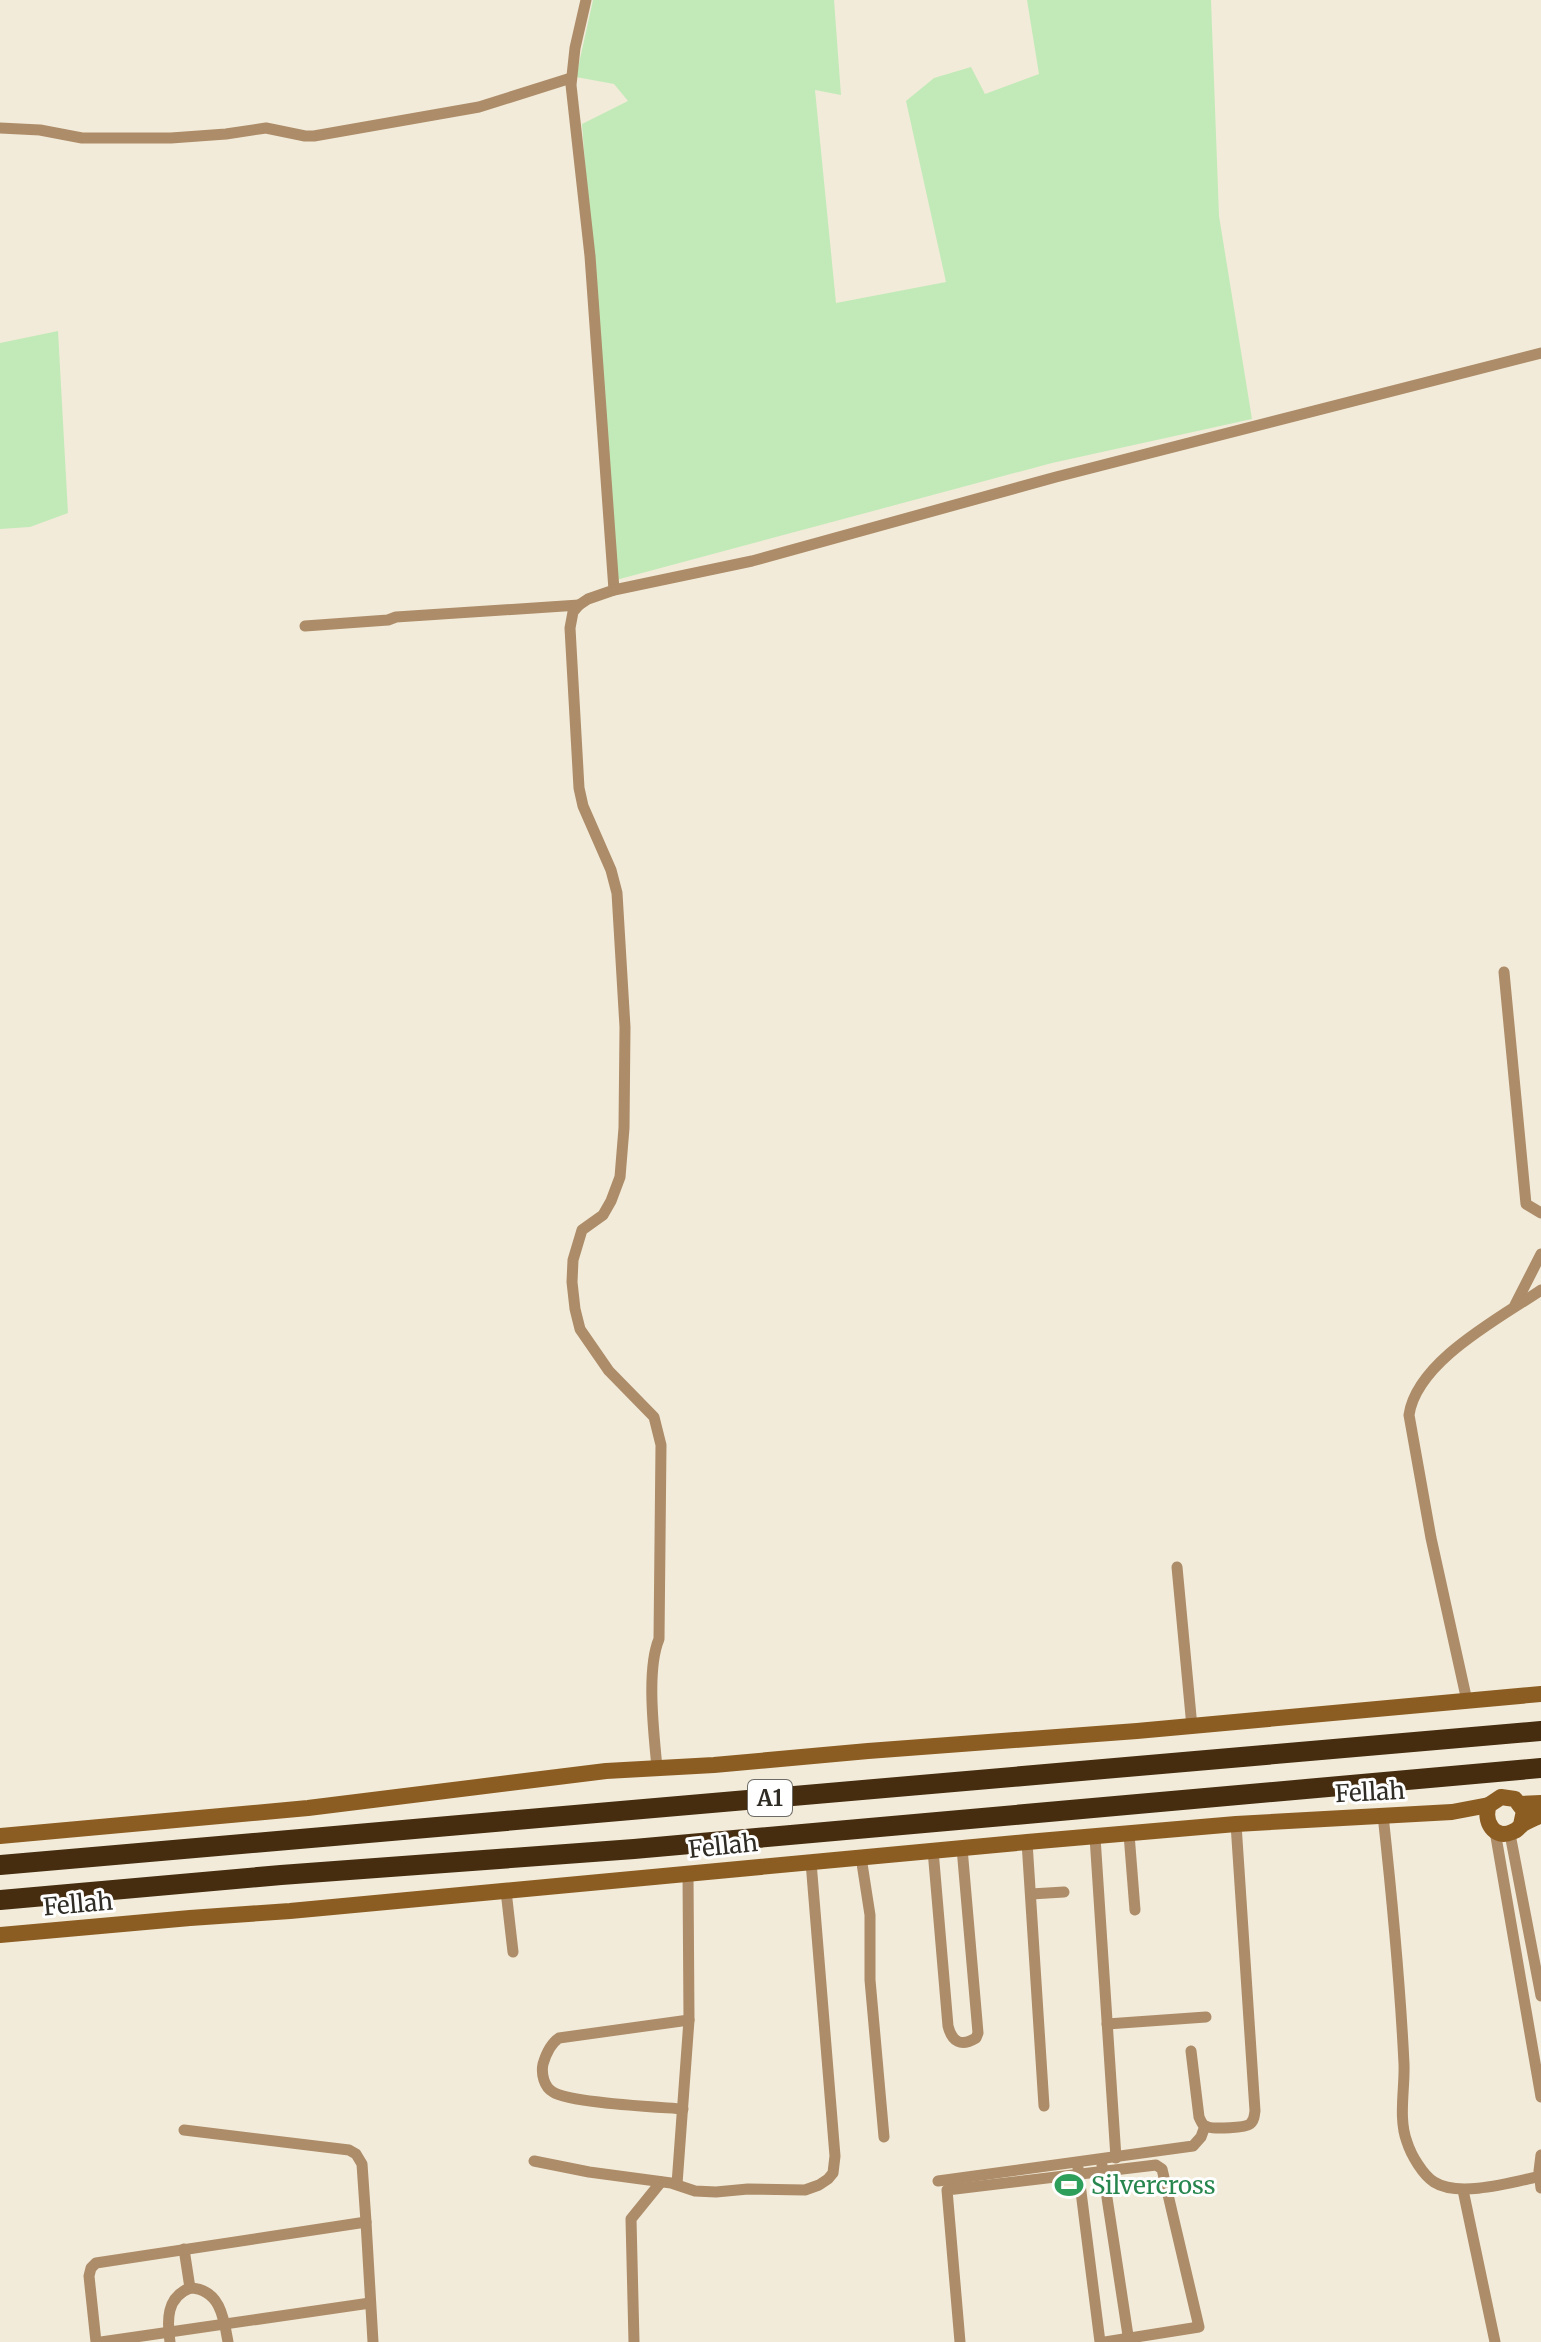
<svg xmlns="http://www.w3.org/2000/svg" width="1541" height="2342" viewBox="0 0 1541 2342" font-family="Merriweather,serif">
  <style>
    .green { fill: #c2eab8 }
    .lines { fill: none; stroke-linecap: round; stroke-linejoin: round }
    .street { stroke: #ad8c69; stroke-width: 11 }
    .secondary { stroke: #8c5d23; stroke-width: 16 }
    .highway { stroke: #462d10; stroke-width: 20 }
    .labels { text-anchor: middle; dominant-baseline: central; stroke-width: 6; stroke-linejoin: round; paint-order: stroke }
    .shield { fill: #fff; stroke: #6d6b66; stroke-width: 2 }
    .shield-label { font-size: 22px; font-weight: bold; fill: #2f2c25 }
    .street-label { font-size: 24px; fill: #2f2c25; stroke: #fff }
    .leisure-label { font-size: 24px; fill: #27864d; stroke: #fff; text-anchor: start }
  </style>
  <rect width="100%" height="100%" fill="#f2ebd9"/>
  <g class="green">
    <path d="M593,0h241l7,95 -26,-5 21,213 110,-21 -40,-181 28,-23 37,-11 14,27 54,-20 -12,-74h184l8,216 33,203 -200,44 -436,117 -34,-456 46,-23 -14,-17 -38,-7z"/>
    <path d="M58,331l10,182 -38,14 -30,2v-186z"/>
  </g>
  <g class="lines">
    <g class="street">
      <path d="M586,0l-11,48 -4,37 19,171 24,334"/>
      <path d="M0,128l40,2 42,8h89l55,-4 40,-6 39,8h9l165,-29 92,-29"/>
      <path d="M305,626l83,-6 8,-3 183,-12"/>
      <path d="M1504,972l22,232 15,9"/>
      <path d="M1515,1305l26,-51"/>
      <path d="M1177,1567l15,160"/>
      <path d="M1467,1701l-36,-163 -22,-123c8,-54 91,-97 132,-125"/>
      <path d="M657,1768c-3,-34 -11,-98 2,-129l2,-194 -7,-28 -45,-46 -29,-42 -5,-20 -3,-27 1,-22 9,-30 21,-15 8,-14 9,-24 4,-49 1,-101 -8,-134 -6,-23 -28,-64 -4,-18 -9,-160 3,-16 6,-7 9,-6 26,-9 138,-29 304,-84 485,-124"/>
      <path d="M1383,1815c9,83 17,166 21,249 1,24 -6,55 3,78 4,13 16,33 27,40 25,16 79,0 107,-6"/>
      <path d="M1495,1831l46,266"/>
      <path d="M1129,1834l6,76"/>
      <path d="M1510,1834l31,162"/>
      <path d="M1095,1837l21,321"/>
      <path d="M1027,1842l17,264"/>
      <path d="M933,1850l15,176c4,16 13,21 28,12l2,-5 -16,-185"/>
      <path d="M861,1857l9,58v65l14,157"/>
      <path d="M506,1891l7,61"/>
      <path d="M1031,1894l33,-2"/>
      <path d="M1107,2024l99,-7"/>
      <path d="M1191,2051l8,66c3,6 3,8 9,10 7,2 37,1 42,-3 5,-4 4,-8 5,-13l-19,-287"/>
      <path d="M683,2109c-25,-2 -114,-6 -130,-17 -9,-5 -12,-18 -10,-28 3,-10 7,-20 16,-26l130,-18"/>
      <path d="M184,2130l165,20 7,4 6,10 4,58"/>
      <path d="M1541,2155l-2,16 2,17"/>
      <path d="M534,2161l55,11 82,11 24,8 21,1 32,-3 57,1 14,-5 9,-6 5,-6 2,-17 -24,-294"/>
      <path d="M1102,2165l27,177"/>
      <path d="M1078,2168l22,174"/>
      <path d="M938,2181l255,-35 8,-9 4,-11"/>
      <path d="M677,2184l12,-164 -1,-146"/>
      <path d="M1463,2190l32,152"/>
      <path d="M184,2249l6,39"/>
      <path d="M96,2342l-7,-66 2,-8 5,-5 270,-41 7,120"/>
      <path d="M101,2342l269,-39"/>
      <path d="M170,2342c-3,-21 -4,-45 20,-54 30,1 34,30 38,54"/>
      <path d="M634,2342l-3,-123 30,-37"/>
      <path d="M960,2342l-13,-152 209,-25 6,4 37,158 -94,15"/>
    </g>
    <g class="secondary">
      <path d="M1520,1804l21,-1"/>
      <path d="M1521,1825l3,-14 -9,-12 -14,-2 -12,8c-6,16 5,35 23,27 7,-2 5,-4 11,-8 5,-3 12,-6 18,-9"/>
      <path d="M0,1836l308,-28 298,-37 108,-6 154,-14 269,-20 404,-37"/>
      <path d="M0,1935l190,-17 100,-7 737,-69 209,-18 216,-12 37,-7"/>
    </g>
    <g class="highway">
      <path d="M0,1865l1541,-134"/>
      <path d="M0,1900l281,-25 353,-26 907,-81"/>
    </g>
  </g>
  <defs>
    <symbol id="stadium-bare" viewBox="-9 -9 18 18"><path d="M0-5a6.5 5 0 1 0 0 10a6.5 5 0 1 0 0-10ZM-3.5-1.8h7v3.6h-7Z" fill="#2e9e5b" stroke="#fff" stroke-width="2.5" paint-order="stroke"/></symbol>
  </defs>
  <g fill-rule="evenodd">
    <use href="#stadium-bare" x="1049" y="2165" width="40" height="40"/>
  </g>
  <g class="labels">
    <rect class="shield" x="748" y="1780" width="44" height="36" rx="6"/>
    <g class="shield-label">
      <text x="770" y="1798">A1</text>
    </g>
    <g class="street-label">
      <text transform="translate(1370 1792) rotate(-3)">Fellah</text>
      <text transform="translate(723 1846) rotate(-6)">Fellah</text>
      <text transform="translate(78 1904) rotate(-5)">Fellah</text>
    </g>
    <g class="leisure-label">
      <text x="1091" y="2185">Silvercross</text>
    </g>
  </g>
</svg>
